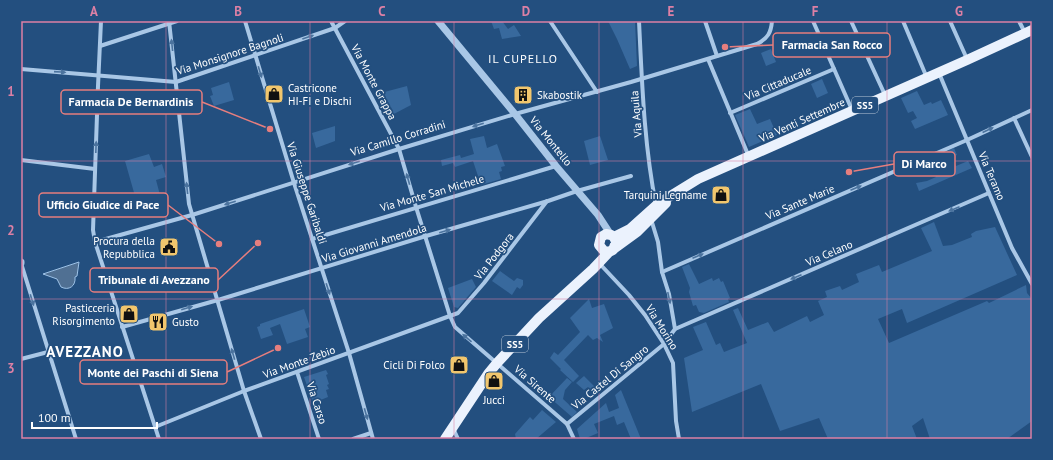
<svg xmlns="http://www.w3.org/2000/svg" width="1053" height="460" viewBox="0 0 1053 460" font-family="'PT Sans',sans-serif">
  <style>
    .green { fill: #38699d }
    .water { fill: #507093; stroke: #9dc2e7 }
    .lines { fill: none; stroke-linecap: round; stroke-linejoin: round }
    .minor { stroke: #a9c7e6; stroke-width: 4 }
    .tertiary { stroke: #a9c7e6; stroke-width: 7 }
    .primary { stroke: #ebf2fd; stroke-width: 10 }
    .oneway { fill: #4b739e }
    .grid { fill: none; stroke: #dd80a5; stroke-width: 1; stroke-opacity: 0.55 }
    .labels { text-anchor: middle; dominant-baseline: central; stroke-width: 3.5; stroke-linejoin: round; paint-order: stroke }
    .shield { fill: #234f7f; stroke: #bdcad9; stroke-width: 1 }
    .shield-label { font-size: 10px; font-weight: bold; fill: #fff }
    .street-label { font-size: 11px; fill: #fff; stroke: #234f7f }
    .poi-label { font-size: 11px; fill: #fff; stroke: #234f7f; text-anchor: end }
    .neighbourhood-label { font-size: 12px; letter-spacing: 1px; fill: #fff; stroke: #234f7f }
    .district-label { font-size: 15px; font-weight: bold; letter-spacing: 1px; fill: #fff; stroke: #234f7f }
    .leader { fill: none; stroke: #e67e7e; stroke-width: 1.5 }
    .callout-dot { fill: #e67e7e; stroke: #234f7f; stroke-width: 1.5 }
    .callout { fill: #234f7f; stroke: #e67e7e; stroke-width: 1.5 }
    .callout-label { font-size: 12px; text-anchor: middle; font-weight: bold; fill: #fff }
    .neatline { fill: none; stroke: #dd80a5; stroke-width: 1.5 }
    .grid-label { font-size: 13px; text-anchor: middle; font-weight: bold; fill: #dd80a5 }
  </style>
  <rect width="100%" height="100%" fill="#234f7f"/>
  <g class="green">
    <path d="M491,21h11l6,8 6,-4 7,11 -19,3 -3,-11 -5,1z"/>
    <path d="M608,21h27l2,45 -7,3 -13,-30z"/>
    <path d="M771,49l5,13 -10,4 -5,-13z"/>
    <path d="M822,79l6,14 -11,5 -6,-14z"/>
    <path d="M229,82l5,18 -20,6 -4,-10 3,-1 -2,-7z"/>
    <path d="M407,86l4,19 -21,11 -13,-22z"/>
    <path d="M917,91l7,14 7,-3 1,2 9,-4 7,15 -33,14 -4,-8 6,-3 -4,-7 -5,2 -7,-15z"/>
    <path d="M750,109l7,15 13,-5 7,16 -28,12 -14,-32z"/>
    <path d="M335,126v15l-19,7 -4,-15z"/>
    <path d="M484,136l3,12 10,-4 8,22 -4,1 1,4 -3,1 2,7 -20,6 -8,-24 -18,6 -2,-4 -11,3 -1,-6 19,-5 1,3 13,-4 -4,-15z"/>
    <path d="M600,136l8,24 -18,5 -6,-24z"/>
    <path d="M954,148l3,7 -5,2 4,9 12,-5 4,7 -53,23 -3,-8 11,-2 9,-4 -3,-8 1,-1 -4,-9 3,-1 6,13 7,-3 -2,-6 5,-2 -4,-8z"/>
    <path d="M149,154l5,13 8,-3 4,13 -10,3 4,15 -23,8 -12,-42z"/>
    <path d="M934,222l9,24 9,-1 20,-8 -1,-3 5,-3 19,-4 22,48 -110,48 -5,-14 -24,10 11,24 98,-42 2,2 37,-18 1,8 5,6v122l-25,18h-77l-7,-21 -11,8 5,13h-89l-9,-21 -39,13 -19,-47 -69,28 -8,-54 19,-8 -10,-23 13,-5 10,23 4,-2 4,9 23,-9 -14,-33 5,-2 10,22 20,-8 6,10 33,-16 3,6 14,-7 -6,-14 9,-4 -2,-6 15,-5 2,4 17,-8 -3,-8 23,-9 3,7 50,-21 -11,-23z"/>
    <path d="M689,264l10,20 13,-6 1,3 6,-3 2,4 2,-1 7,17 -2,1 1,3 -25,11 -5,-1 -3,-7 -3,1 -4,-14 1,-4 -8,-21z"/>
    <path d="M500,271l14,10 3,-3 6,2v5l-3,4 -3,-2 -5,8 -20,-14z"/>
    <path d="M472,279l4,8 -18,21 -4,-1 -6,-19z"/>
    <path d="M589,299l3,9 12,-4 9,24 -13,7 3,7 -6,-4 -4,2 -5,-5 -24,25 15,16 -6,6 -13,-12 1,-1 -11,-11 4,-6 4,3 22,-23 -10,-14z"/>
    <path d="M304,309l6,18 -5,2 3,8 -21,7 -7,-20 -10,4 3,7 -12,4 -4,-12 3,-1v-2z"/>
    <path d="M326,370l2,4 -2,1 3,9 -2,1 2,4 -3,1 2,7 -15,6 -9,-26z"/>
    <path d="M608,375l1,4 -15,15 -6,-7 -4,3 -8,-7 8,-7 11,11z"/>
    <path d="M567,378l5,4 -7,8 -2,9 14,13 -5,5 -23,-20z"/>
    <path d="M621,390l20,49h-10l-7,-17 -7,3 -3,-9 -20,8 4,9 -14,6h-4l-3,-10 29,-26 3,9 10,-4 -4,-13z"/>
    <path d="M542,410l14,12 -20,17h-20l-1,-5 15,-17 3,3z"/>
  </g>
  <path class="water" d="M79,262l-2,14 -2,1c1,9 -6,14 -14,10l-4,-8 -14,-5z"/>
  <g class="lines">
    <g class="minor">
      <path d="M101,21l-3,65 -5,144 2,12 64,197"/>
      <path d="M169,21l20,183 55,187 17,48"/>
      <path d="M245,21l49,162 55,170 24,86"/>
      <path d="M331,21l68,128 17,58 34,109 5,11 112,97 7,15"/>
      <path d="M550,21l47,71"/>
      <path d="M639,21c3,61 5,124 17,184"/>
      <path d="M705,21l12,35"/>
      <path d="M813,21l39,89"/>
      <path d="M851,21l34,74"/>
      <path d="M903,21l24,57"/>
      <path d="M950,21l17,38"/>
      <path d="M1019,21l6,12"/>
      <path d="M100,46l77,-25"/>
      <path d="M708,59l41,98"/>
      <path d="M21,69l155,13 159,-54 10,-7"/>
      <path d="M939,73l73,175 20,36"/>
      <path d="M730,113l104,-44"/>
      <path d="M1014,118l18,39"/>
      <path d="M21,160l74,9"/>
      <path d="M312,239l244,-73"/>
      <path d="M95,242l97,-27 207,-66 116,-35 116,-32 126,-38c11,-6 14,-11 15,-23"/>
      <path d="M21,263l55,176"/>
      <path d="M599,263l30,32 16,20 19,29 9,19 3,58 3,18"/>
      <path d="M662,272l305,-132 65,-30"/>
      <path d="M122,327l96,-27 208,-64 122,-35 29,-10 54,-15"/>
      <path d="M675,329l314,-136"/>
      <path d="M21,359l27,-7"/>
      <path d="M297,372l22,67"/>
      <path d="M567,424l97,-80 11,-15 -6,-35 -7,-22 -4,-30 -7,-23"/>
      <path d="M155,427l89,-36 214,-78 26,-30 63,-82"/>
      <path d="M453,428l5,11"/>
      <path d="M353,439l18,-6"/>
    </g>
    <g class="tertiary">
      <path d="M438,21l77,93 41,52 42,49 13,20"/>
      <path d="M21,262v1"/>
    </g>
    <g class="primary">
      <path d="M614,237l16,-8 29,-26 39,-24 269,-119 65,-30"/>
      <path d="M615,248l22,-16 29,-29"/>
      <path d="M445,439l43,-65 9,-11 42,-45 54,-49 16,-17 4,-2 3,-8 -2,-5 -3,-2 -5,-1 -5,3 -2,8 5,6 5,1"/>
    </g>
  </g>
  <defs><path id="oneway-solid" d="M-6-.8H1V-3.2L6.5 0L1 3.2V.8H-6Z"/></defs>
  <g class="oneway">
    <use href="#oneway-solid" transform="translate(308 37) rotate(-19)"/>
    <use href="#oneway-solid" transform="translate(172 45) rotate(-96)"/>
    <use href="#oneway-solid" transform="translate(60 72) rotate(4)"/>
    <use href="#oneway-solid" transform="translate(260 72) rotate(73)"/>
    <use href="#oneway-solid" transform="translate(478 125) rotate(163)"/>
    <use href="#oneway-solid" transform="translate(988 130) rotate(-25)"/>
    <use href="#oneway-solid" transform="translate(96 147) rotate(-88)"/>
    <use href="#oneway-solid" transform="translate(354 163) rotate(162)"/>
    <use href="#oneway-solid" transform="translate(408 179) rotate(-106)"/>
    <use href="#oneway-solid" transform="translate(187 188) rotate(-96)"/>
    <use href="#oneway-solid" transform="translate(856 188) rotate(-23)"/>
    <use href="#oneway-solid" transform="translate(230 203) rotate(163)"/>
    <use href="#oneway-solid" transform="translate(954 209) rotate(157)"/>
    <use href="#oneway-solid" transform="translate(445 231) rotate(-16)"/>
    <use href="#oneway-solid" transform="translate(698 256) rotate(-23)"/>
    <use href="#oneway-solid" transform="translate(796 277) rotate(157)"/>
    <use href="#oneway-solid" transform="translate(328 289) rotate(72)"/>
    <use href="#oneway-solid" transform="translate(669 298) rotate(78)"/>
    <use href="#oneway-solid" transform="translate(32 300) rotate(73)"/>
    <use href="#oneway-solid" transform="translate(187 308) rotate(-16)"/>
    <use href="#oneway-solid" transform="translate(467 338) rotate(-139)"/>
    <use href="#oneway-solid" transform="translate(233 354) rotate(-106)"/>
    <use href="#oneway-solid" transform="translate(366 414) rotate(74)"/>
  </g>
  <path class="grid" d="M166,21v418M310,21v418M454,21v418M599,21v418M743,21v418M887,21v418M21,161h1011M21,299h1011"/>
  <defs>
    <symbol id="shop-square" viewBox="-11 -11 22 22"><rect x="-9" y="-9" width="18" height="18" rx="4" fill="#f1c66d" stroke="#234f7f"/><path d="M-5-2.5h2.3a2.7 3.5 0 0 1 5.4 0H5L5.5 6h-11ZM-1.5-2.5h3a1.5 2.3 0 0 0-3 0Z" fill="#111"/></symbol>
    <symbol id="building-square" viewBox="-11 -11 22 22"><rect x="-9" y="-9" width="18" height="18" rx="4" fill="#f1c66d" stroke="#234f7f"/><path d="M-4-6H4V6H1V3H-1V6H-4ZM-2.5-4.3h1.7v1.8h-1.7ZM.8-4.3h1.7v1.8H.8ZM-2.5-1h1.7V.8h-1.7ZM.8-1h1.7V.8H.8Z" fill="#111"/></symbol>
    <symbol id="civic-square" viewBox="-11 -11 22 22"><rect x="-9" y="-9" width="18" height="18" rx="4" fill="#f1c66d" stroke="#234f7f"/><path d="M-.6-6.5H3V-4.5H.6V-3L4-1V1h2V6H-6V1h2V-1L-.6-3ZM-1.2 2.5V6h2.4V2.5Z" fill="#111"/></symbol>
    <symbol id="restaurant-square" viewBox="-11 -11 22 22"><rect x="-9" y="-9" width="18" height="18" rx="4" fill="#f1c66d" stroke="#234f7f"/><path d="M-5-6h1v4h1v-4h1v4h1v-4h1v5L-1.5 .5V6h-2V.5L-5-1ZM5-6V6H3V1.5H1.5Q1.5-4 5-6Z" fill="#111"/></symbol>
  </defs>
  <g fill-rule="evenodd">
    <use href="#shop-square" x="263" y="83" width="22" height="22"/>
    <use href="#building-square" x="512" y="84" width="22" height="22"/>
    <use href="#shop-square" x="710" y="184" width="22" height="22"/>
    <use href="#civic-square" x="158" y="236" width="22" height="22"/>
    <use href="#shop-square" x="118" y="303" width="22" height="22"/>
    <use href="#restaurant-square" x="147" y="311" width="22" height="22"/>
    <use href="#shop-square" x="448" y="354" width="22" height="22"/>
    <use href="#shop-square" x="483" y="370" width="22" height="22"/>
  </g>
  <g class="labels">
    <g class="shield">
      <rect x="852" y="97" width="26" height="16" rx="3"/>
      <rect x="502" y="336" width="26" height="16" rx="3"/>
    </g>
    <g class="shield-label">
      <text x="865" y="105">SS5</text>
      <text x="515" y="344">SS5</text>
    </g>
    <g class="street-label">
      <text transform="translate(230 54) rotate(-18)">Via Monsignore Bagnoli</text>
      <text transform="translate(374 82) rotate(62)">Via Monte Grappa</text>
      <text transform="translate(778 83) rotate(-23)">Via Cittaducale</text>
      <text transform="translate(636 114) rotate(-95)">Via Aquila</text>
      <text transform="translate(802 120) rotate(-24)">Via Venti Settembre</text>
      <text transform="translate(398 138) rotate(-17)">Via Camillo Corradini</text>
      <text transform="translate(551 141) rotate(51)">Via Montello</text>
      <text transform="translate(992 176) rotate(67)">Via Teramo</text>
      <text transform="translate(307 193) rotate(72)">Via Giuseppe Garibaldi</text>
      <text transform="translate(432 193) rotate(-16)">Via Monte San Michele</text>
      <text transform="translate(800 202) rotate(-23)">Via Sante Marie</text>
      <text transform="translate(374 243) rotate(-17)">Via Giovanni Amendola</text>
      <text transform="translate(829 253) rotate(-23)">Via Celano</text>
      <text transform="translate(494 256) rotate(-52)">Via Podgora</text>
      <text transform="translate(662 327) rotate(58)">Via Morino</text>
      <text transform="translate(299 362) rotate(-20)">Via Monte Zebio</text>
      <text transform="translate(610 377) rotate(-39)">Via Castel Di Sangro</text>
      <text transform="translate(535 384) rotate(41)">Via Sirente</text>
      <text transform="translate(317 403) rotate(72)">Via Carso</text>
    </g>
    <g class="poi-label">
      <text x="288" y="88" text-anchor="start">Castricone<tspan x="288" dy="13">HI-FI e Dischi</tspan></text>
      <text x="537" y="95" text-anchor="start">Skabostik</text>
      <text x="707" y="195">Tarquini Legname</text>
      <text x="155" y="241">Procura della<tspan x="155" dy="13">Repubblica</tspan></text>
      <text x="115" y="308">Pasticceria<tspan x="115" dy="13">Risorgimento</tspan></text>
      <text x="172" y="322" text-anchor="start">Gusto</text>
      <text x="445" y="365">Cicli Di Folco</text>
      <text x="494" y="400" text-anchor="middle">Jucci</text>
    </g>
    <g class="neighbourhood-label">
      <text x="523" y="58">IL CUPELLO</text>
    </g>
    <g class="district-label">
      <text x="85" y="351">AVEZZANO</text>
    </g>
  </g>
  <path class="leader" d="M725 47L773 45M270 129L202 102M849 172L894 164M219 244L168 205M258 243L218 280M278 348L227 372"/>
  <g class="callout-dot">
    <circle cx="725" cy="47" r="4"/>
    <circle cx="270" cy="129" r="4"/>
    <circle cx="849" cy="172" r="4"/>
    <circle cx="219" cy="244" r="4"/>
    <circle cx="258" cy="243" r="4"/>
    <circle cx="278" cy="348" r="4"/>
  </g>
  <g class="callout">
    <rect x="773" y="33" width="117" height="24" rx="4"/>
    <rect x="61" y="90" width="141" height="24" rx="4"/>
    <rect x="894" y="152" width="61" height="24" rx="4"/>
    <rect x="39" y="193" width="129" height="24" rx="4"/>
    <rect x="90" y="268" width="128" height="24" rx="4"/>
    <rect x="80" y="360" width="147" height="24" rx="4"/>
  </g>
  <g class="callout-label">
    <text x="832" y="49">Farmacia San Rocco</text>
    <text x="131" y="106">Farmacia De Bernardinis</text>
    <text x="924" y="168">Di Marco</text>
    <text x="103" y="209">Ufficio Giudice di Pace</text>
    <text x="154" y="284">Tribunale di Avezzano</text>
    <text x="153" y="377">Monte dei Paschi di Siena</text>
  </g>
  <rect width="1053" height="460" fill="none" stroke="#234f7f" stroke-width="44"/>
  <path d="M32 422v6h125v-6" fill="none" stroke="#ffffff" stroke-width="2"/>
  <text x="38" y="422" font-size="12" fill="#ffffff" stroke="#234f7f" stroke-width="3" paint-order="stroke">100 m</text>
  <rect x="22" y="22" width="1009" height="416" class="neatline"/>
  <g class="grid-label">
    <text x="94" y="16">A</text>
    <text x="238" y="16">B</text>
    <text x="382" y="16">C</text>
    <text x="526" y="16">D</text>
    <text x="671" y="16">E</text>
    <text x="815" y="16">F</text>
    <text x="959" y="16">G</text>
    <text x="11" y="96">1</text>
    <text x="11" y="235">2</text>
    <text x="11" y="373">3</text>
  </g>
</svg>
